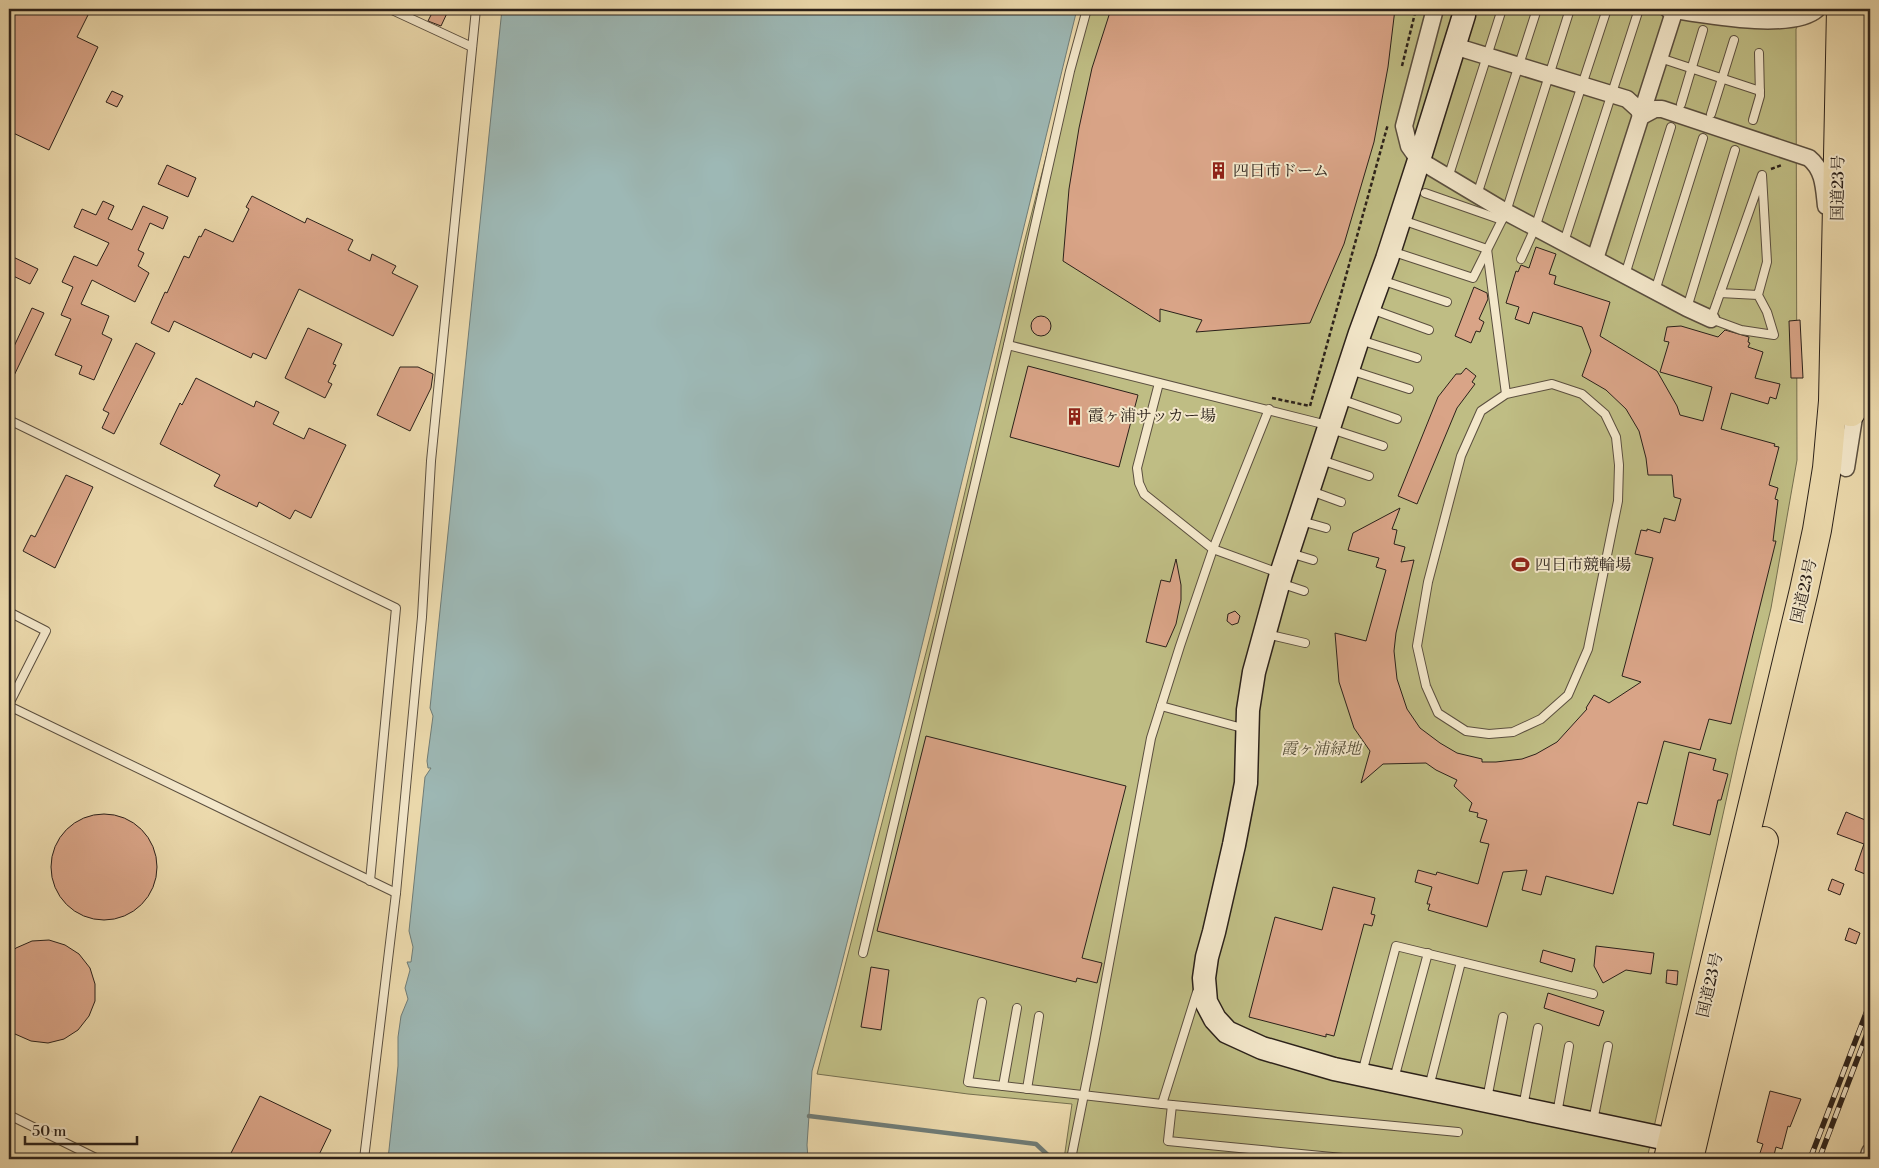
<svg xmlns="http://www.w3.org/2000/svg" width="1879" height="1168" viewBox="0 0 1879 1168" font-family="'Libre Bodoni','Noto Serif JP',serif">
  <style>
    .green { fill: #bfbd84; stroke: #756f4f }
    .water { fill: #9db8b5; stroke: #6f7c77 }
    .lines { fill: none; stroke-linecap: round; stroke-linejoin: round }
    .stream { stroke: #6f7c77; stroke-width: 4.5 }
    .building { fill: #d9a487; stroke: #2b211a }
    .lane-casing { stroke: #5b4f3f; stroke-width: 10 }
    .street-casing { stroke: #5b4f3f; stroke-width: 19 }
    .secondary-casing { stroke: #2b211a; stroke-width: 25 }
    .highway-casing { stroke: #2b211a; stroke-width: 30 }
    .path { stroke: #2b211a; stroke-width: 2.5; stroke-dasharray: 4 2.5; stroke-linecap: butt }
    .lane { stroke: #f3e7ca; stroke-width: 8 }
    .street { stroke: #f3e7ca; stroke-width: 16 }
    .secondary { stroke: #f3e7ca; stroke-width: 22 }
    .highway { stroke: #ecdaad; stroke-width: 28 }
    .rail-casing { stroke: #2b211a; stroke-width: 5.5 }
    .rail { stroke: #f3e7ca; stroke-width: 4; stroke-dasharray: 11; stroke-linecap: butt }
    .labels { text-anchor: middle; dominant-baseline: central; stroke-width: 4; stroke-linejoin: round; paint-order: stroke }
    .poi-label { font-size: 16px; fill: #2b211a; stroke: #f3e7ca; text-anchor: start }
    .street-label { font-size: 16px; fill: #2b211a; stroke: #f3e7ca }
    .park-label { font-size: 16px; font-style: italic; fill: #57503a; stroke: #f3e7ca }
  </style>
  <rect width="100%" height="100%" fill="#ecdaad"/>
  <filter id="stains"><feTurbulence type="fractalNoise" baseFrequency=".004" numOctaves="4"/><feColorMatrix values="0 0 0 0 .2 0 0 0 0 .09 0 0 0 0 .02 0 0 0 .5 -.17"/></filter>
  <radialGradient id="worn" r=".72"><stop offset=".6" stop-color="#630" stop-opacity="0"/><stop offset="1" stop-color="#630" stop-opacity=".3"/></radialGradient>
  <g class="green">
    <path d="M1084,9h721l-9,20 1,431 -26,148 -34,143 -90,408h-583l8,-55 -104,-10 -151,-20 119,-460 87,-367z"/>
    <path d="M868,1154l58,5h-74z"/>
  </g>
  <path class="water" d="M502,9h575l-172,706 -69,271 -24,85 -5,74 1,14h-420l10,-93v-29l3,-21 7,-17 -3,-11 5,-18 -3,-8h4l2,-15 -4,-16 16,-154 6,-9h-3l-1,-7 6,-45 -3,-8z"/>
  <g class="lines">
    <path class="stream" d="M809,1116l227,28 16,15"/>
  </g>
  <g class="building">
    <path d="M9,9h82l-14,28 21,10 -49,103 -40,-19z"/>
    <path d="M434,9h15l-8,17 -13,-5z"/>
    <path d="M1111,9h284l-7,58 -14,75 -30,102 -34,79 -114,9 6,-12 -42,-11v13l-97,-61 6,-72 10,-61 13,-60z"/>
    <path d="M112,91l11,5 -6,11 -11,-5z"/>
    <path d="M167,165l29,13 -8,19 -30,-13z"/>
    <path d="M252,196l53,27 2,-5 46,22 -5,10 22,11 2,-7 24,12 -4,7 26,13 -25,50 -94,-47 -33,70 -13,-6 -2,5 -77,-37 -5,11 -18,-9 14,-31 2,1 17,-37 5,2 10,-22 2,1 4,-8 28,13 16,-33 -3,-2z"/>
    <path d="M103,201l11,5 -6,13 24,11 11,-24 25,11 -5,12 -13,-6 -12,27 6,3 -6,13 11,7 -14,29 -43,-22 -11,24 28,12 -7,18 10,5 -18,41 -15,-6 3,-8 -27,-11 16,-36 -10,-4 12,-28 -11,-5 12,-26 23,10 12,-23 -35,-16 8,-18 14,6z"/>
    <path d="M1536,247l20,7 -7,20 7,2 -2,8 56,18 -10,34 57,35 20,35 3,9 23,6 9,-34 -52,-15 9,-30 -5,-1 3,-14 14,-1 37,11 7,-7 24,7 -1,5 2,1 -2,4 15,5 -8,26 25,6 -4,15 -6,-2 -2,7 -37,-11 -10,36 54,15 -1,2 5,1 -10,38 9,3 -3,11 3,1 -5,41h3l-45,183 -22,-5 -9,31 -36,-9 -17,63 -9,-2 -25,92 -67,-18 -5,19 -19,-5 5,-20 -24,2 -16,55 -59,-17 2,-6h-3l5,-17 -17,-5 3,-12 18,5 1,-3 41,12 11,-40 -9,-2 7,-22 -10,-3 1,-4 -9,-2 3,-8 -18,-17 3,-6 -21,-10 -10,-7 -43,1 -22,19 9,-32 -16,-23 -15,-46 -4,-49 31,8 20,-71 -10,-3 3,-9 -31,-8 5,-17 47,-25 -8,21 5,1 -3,14 11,3 -4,15 13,-2 -18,73 -2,18 3,28 10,30 13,19 20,15 17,10 25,6v3h14l26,-3 14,-5 21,-12 30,-33 -1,-1 8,-13 15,8 32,-21 -19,-6 31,-118 -18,-4 6,-24 6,1v-2l13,4 4,-15 11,3 6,-22 -7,-2 -2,-22h-24l-2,-17 -7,-27 -13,-22 -20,-19 -24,-14 9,-25 -9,-24 -49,-15 -4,12 -14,-5 4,-12 -13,-4 10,-32 2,1 3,-7 8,3z"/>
    <path d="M9,255l29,14 -8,15 -21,-10z"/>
    <path d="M1474,287l13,6 1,6 -9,20 5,3 -4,10 -4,-1 -5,12 -16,-7z"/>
    <path d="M32,308l12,5 -35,73v-29z"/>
    <circle cx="1041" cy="326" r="10"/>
    <path d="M1800,320l3,58h-12l-2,-57z"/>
    <path d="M308,328l34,16 -9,20 3,1 -8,17 4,2 -7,14 -40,-20z"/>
    <path d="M136,343l19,10 -41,81 -12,-6 7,-15 -6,-3z"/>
    <path d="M1028,366l110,29 -19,72 -109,-30z"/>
    <path d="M400,367h18l15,7 -2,14 -21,43 -33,-16z"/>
    <path d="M1466,368l10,8 -4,6 3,2 -18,24 -40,96 -19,-8 40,-99 18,-23h5z"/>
    <path d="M196,378l58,29 2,-6 23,11 -6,12 31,15 5,-11 37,17 -35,73 -16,-8 -5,9 -31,-17 -2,5 -43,-21 6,-11 -60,-31 20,-41 2,2z"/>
    <path d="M66,475l27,12 -38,81 -32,-17 8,-16 4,2z"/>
    <path d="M1176,559l5,26v15l-5,24 -10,23 -20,-5 15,-62 9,2z"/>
    <path d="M1235,611l5,5 -2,7 -6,2 -5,-4 1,-7z"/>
    <path d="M926,736l200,50 -44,172 20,5 -5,20 -20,-5 -1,4 -199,-51z"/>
    <path d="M1689,752l27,7 -3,11 15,4 -7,26h-3l-8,35 -37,-10z"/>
    <path d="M1846,812l24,10v54l-15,-6 9,-26 -27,-10z"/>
    <circle cx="104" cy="867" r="53"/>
    <path d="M1832,879l12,5 -4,11 -12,-5z"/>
    <path d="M1333,887l42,11 -4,16 4,1 -3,11 -8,-2 -30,112 -8,-2v3l-77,-20 26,-100 47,13z"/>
    <path d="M1849,928l11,5 -4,11 -11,-4z"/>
    <path d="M49,940l16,5 14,9 11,14 5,16v17l-6,15 -11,14 -14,9 -16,4 -17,-2 -16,-7 -6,-6v-73l7,-7 16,-7z"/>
    <path d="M1596,946l58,7 -3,21 -25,-4 -23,13 -9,-17z"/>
    <path d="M1543,950l32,9 -3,13 -32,-10z"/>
    <path d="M871,967l18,3 -8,60 -20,-3z"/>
    <path d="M1667,970l11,1 -1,14 -11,-2z"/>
    <path d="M1548,993l56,18 -5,15 -55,-18z"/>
    <path d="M1770,1091l31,8 -11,28 -2,-1 -6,23 -6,-2 -3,12h-15l5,-15 -6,-2z"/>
    <path d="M260,1096l71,34 -14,29h-89z"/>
  </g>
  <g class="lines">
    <defs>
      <g id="lane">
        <path d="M390,9l82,38"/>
        <path d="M1660,58l100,33"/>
        <path d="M1681,104l22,-74"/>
        <path d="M1711,114l23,-74"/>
        <path d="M1753,120l7,-24 -1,-43"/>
        <path d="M1448,178l54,-169"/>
        <path d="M1425,193l77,27"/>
        <path d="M1477,195l60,-186"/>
        <path d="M1402,220l85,29 19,145 -25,17 -20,45 -33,126 -11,64 9,40 12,27 28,18 23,3 24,-2 28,-13 27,-24 20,-46 30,-148 1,-36 -3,-28 -11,-23 -23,-20 -30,-10 -46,10"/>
        <path d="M1564,242l75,-233"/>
        <path d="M1391,251l82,27 33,-66 64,-203"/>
        <path d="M1521,259l14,-31 72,-219"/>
        <path d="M1625,275l46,-148"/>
        <path d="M1381,280l66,22"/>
        <path d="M1655,291l48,-153"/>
        <path d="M1720,293l38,2 9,-33 -5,-87 -51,144 30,11 33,5 -7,-23 -9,-17"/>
        <path d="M1687,308l48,-158"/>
        <path d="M1371,309l58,21"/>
        <path d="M1360,340l57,18"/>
        <path d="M1008,345l319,80"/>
        <path d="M1350,370l59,19"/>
        <path d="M1159,383l-22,85 2,15 5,11 69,55 66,24"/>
        <path d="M1340,399l57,20"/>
        <path d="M9,420l387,188 -26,273"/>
        <path d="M1331,429l52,17"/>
        <path d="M1321,460l48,16"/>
        <path d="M1311,491l30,11"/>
        <path d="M1301,521l25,7"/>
        <path d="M1290,553l23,7"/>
        <path d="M1280,583l24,8"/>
        <path d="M9,612l37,19 -37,73"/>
        <path d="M1266,634l39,9"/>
        <path d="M9,706l387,187"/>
        <path d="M1161,706l85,23"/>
        <path d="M863,953l145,-608 62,-274 17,-62"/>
        <path d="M982,1002l-14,80 194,22 35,-112"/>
        <path d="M1362,1073l34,-127 197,48"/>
        <path d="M1394,1079l34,-126"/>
        <path d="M1003,1086l14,-78"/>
        <path d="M1429,1087l32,-125"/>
        <path d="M1027,1089l12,-73"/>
        <path d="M1487,1099l16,-82"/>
        <path d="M1162,1104l296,28"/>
        <path d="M1172,1105l-4,36 185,18"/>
        <path d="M1523,1107l15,-79"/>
        <path d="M1557,1114l12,-68"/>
        <path d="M9,1115l89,44"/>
        <path d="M1593,1121l15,-75"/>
        <path d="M364,1159l32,-266 26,-276 9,-156 45,-452"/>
        <path d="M1071,1159l23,-115 57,-306 29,-92 33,-97 56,-140"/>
      </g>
      <g id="street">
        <path d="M1435,9l-31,117 5,20 10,14 87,52 181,96 24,11"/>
        <path d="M1668,9c33,5 124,23 149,0"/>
        <path d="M1454,46l173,53 11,10 4,7"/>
        <path d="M1642,116l13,-7h7l147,49c15,12 15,30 17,48"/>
        <path d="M1595,259l80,-250"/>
        <path d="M1867,334l3,-38"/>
        <path d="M1846,468l10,-63"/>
        <path d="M1868,1159l2,-7"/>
      </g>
      <path id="secondary" d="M1464,15l-45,145 -32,99 -27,74 -79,241 -27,98 -6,38 -2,73 -12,62 -20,87 -7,25 -3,21 2,24 9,17 12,13 35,16 72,21 338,71"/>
      <g id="highway">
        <path d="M1851,412l4,-78 6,-325"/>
        <path d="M1668,1159l136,-569 13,-60 10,-62 6,-67 8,-392"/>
        <path d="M1689,1159l75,-318"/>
      </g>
    </defs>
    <use href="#lane" class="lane-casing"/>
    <use href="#street" class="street-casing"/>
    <use href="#secondary" class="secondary-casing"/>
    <use href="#highway" class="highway-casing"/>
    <g class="path">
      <path d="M1402,66l14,-57"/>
      <path d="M1771,169l11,-4"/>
      <path d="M1272,398l38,8 78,-282"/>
    </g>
    <use href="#lane" class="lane"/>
    <use href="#street" class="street"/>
    <use href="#secondary" class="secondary"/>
    <use href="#highway" class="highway"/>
    <defs>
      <g id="rail">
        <path d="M1810,1159l60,-156"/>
        <path d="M1819,1159l51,-133"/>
      </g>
    </defs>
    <use href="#rail" class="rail-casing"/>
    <use href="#rail" class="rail"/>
  </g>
  <defs>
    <symbol id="building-bare" viewBox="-9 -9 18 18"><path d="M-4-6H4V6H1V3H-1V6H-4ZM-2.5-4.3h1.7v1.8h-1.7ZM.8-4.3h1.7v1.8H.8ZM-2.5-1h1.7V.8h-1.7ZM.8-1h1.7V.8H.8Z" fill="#8f2418" stroke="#f3e7ca" stroke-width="2.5" paint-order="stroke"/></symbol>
    <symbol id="stadium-bare" viewBox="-9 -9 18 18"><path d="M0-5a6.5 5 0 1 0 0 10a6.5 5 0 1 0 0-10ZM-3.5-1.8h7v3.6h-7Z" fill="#8f2418" stroke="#f3e7ca" stroke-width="2.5" paint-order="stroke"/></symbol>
  </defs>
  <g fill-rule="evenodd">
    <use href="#building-bare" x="1206" y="158" width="25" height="25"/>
    <use href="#building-bare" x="1062" y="404" width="25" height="25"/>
    <use href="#stadium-bare" x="1508" y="552" width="25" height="25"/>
  </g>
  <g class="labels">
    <g class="poi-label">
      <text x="1233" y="171">四日市ドーム</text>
      <text x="1088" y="416">霞ヶ浦サッカー場</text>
      <text x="1535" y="565">四日市競輪場</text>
    </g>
    <g class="street-label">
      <text transform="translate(1838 188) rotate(-89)">国道23号</text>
      <text transform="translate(1804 591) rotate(-77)">国道23号</text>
      <text transform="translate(1710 985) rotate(-77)">国道23号</text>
    </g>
    <g class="park-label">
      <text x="1321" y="749">霞ヶ浦緑地</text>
    </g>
  </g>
  <rect width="1879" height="1168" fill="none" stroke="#ecdaad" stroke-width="30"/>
  <rect x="10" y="10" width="1859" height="1148" fill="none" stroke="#2b211a" stroke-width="2.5"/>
  <rect x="15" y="15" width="1849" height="1138" fill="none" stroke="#2b211a"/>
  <path d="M25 1136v8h112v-8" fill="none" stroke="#2b211a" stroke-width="2.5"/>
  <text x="32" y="1136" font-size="15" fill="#2b211a" stroke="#f3e7ca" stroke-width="4" paint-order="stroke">50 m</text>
  <rect width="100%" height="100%" filter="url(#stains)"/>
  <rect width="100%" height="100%" fill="url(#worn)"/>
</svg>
